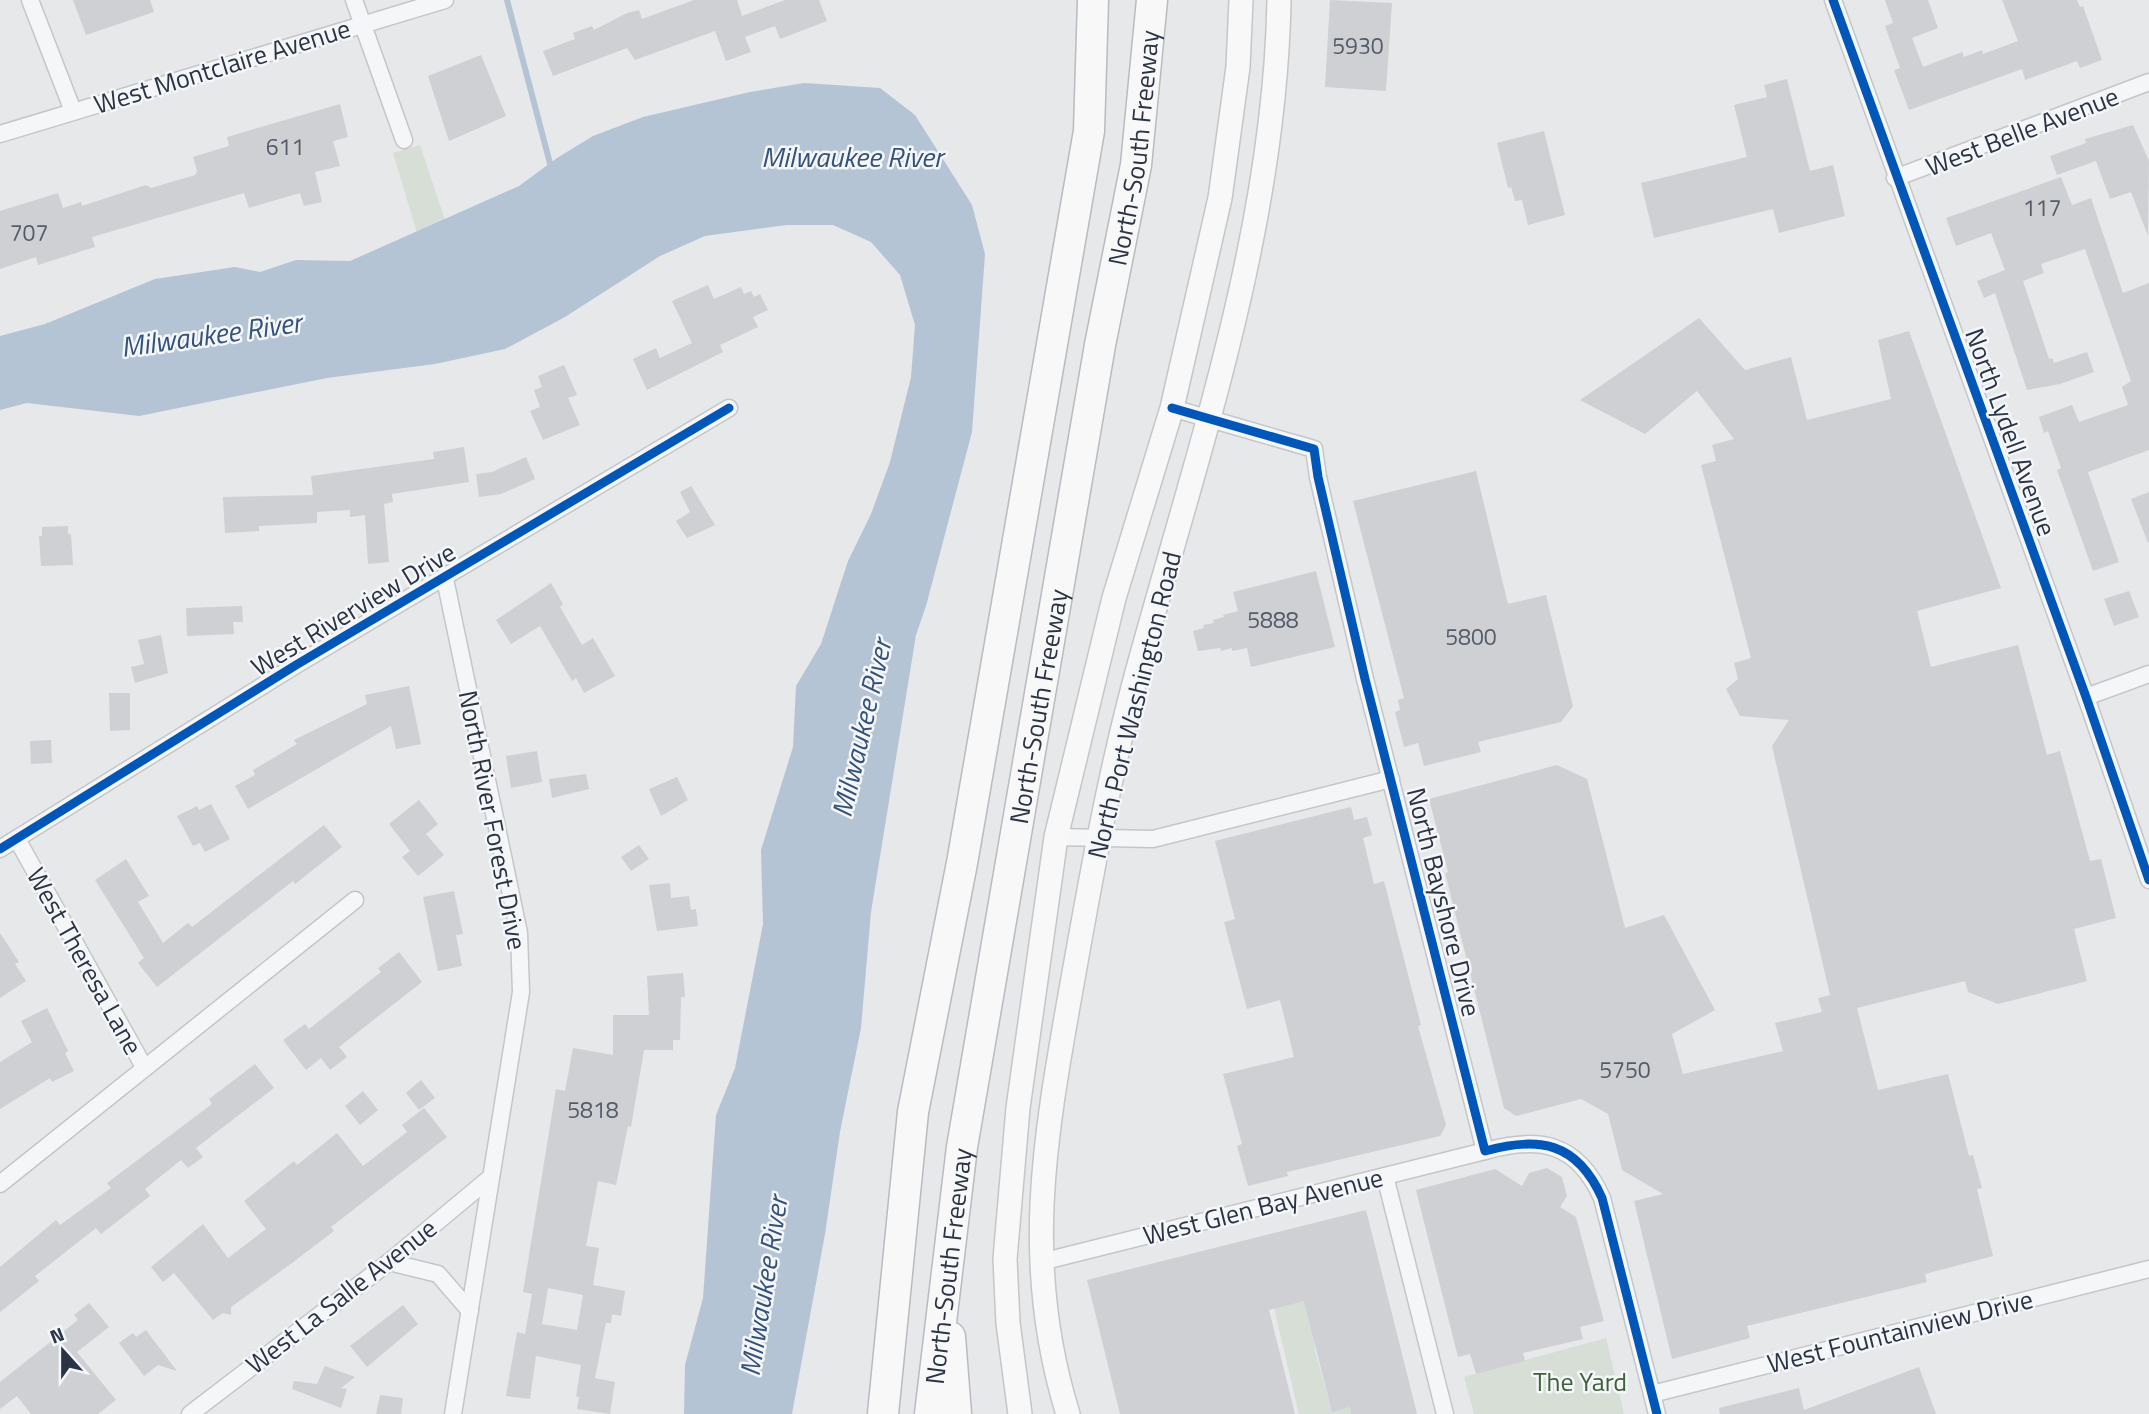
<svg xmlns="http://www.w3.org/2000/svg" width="2149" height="1414" viewBox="0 0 2149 1414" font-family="'Titillium Web',sans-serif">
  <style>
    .green { fill: #d6ded6 }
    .water { fill: #b4c4d5 }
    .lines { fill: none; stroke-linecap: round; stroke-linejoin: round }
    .stream { stroke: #b4c4d5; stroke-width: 6 }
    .building { fill: #ced0d3; fill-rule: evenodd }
    .street-casing { stroke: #c4c6c8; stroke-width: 19 }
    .secondary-casing { stroke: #c4c6c8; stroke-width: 26 }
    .highway-casing { stroke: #b8bbbf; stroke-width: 33 }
    .street { stroke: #f5f6f7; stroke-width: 16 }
    .secondary { stroke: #f8f8f8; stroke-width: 23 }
    .highway { stroke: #f8f8f8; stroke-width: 30 }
    .cycleway-casing { stroke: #f4f6f9; stroke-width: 13 }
    .cycleway { stroke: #0057b8; stroke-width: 9 }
    .labels { text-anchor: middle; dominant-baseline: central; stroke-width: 5; stroke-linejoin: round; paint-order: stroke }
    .number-label { font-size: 23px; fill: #545c69 }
    .street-label { font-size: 26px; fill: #2b3445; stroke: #f4f6f9 }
    .park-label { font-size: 26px; fill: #3f6138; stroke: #f4f6f9 }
    .water-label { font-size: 28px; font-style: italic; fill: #34527a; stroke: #f4f6f9 }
  </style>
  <rect width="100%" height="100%" fill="#e6e8ea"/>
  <g class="green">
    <path d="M420,145l25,75 -28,13 -24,-80z"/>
    <path d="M1309,1293l6,58 17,60 18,-4 1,7h-52l-25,-106z"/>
    <path d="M1606,1338l18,76h-150l-10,-37z"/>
  </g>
  <path class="water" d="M804,83l76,5 35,27 57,90 13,49 -13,178 -46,174 -10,29 -45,277 -10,116 -21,104 -15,102 -33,180h-108l1,-49 18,-67 13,-183 19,-47 28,-144 -2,-74 32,-103 3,-61 25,-42 27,-83 23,-47 19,-52 21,-85 4,-52 -15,-50 -29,-33 -38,-17h-46l-82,11 -45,20 -95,61 -60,32 -70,15 -108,14 -188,38 -112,-13 -27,7v-74l45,-12 110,-45 80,-12 25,5 36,-12 54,1 169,-75 38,-28 36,-22 50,-19 107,-25z"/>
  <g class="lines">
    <path class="stream" d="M507,0l45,171"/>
  </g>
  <g class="building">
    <path d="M73,0h77l4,12 -68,23z"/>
    <path d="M694,0h43l5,16 43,-16h34l8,21 -47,18 -5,-13 -30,11 6,15 -25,9 -11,-30 -80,29 -8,-12 -74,28 -10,-25 32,-12 -2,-6 19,-7 2,4 33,-17 12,-3 3,9z"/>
    <path d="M1330,0l62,3 -6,88 -61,-4z"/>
    <path d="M1885,0h43l10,28 -26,10 11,29 39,-15 2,5 18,-7 1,4 35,-13 -16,-41h75l3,7 3,-1 19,54 -22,8 -3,-7 -52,19 -3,-11 -113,41 -15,-40 6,-2 -15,-42 8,-3z"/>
    <path d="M481,55l25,61 -57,25 -21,-65z"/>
    <path d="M1787,79l23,92 23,-6 12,51 -66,17 -6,-24 -119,29 -13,-55 106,-26 -13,-52 33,-8 -3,-12z"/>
    <path d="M340,104l8,33 -15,4 7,25 -25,6 7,30 -18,4 -4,-13 -51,15 -5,-15 -152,44 3,10 -57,18 -2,-8 -36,12v-58l58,-18 5,15 18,-6 1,4 64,-21 5,3 44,-13 2,-4 -4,-14 36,-11 -2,-9z"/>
    <path d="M2133,125l16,36 -1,75 -17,-44 -21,7 -14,-38 -39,14 -7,-19 36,-13 -1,-4z"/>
    <path d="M1544,131l21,84 -37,10 -6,-25 -7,1 -4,-14 -3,1 -11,-45z"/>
    <path d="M2061,177l11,28 19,-7 32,95 26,-10v167l-61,22 31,90 -26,9 -36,-101 4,-2 -13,-37 -4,2 -5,-16 33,-12 7,17 49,-17 -6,-18 9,-6 -46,-132 -44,15 3,9 -21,8 26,78 3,-1 2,5 33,-11 7,20 -34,12 -33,6 -32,-97 -11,5 -7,-17 28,-11 -14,-37 -35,13 -10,-28z"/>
    <path d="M708,285l6,14 27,-12 3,7 7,-3 3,6 6,-3 8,16 -15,7 5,10 -38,18 3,7 -76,38 -14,-31 23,-11 4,10 32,-15 -20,-42z"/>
    <path d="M1699,318l46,52 46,-13 16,63 84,-21 -13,-59 31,-9 92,257 -84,23 14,56 87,-22 29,110 13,-4 30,110 11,-2 15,59 -42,11 13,52 -89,23 -30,-12 -3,-11 -108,27 21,82 70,-16 21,82 4,-1 9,33 -5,1 16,67 -68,18 2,8 -180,44 3,12 -78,21 -38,-158 29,-7 -41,-24 -14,-56 -27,-15 -65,17 -12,-8 -59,-235 3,-1 -19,-73 128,-34 30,14 38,149 39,-13 51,95 -43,24 11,40 100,-23 -8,-28 47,-11 -4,-14 12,-3 -58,-249 17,-26 -49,-4 -14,-27 12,-10 -4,-16 17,-5 -50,-193 15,-4 -4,-16 22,-6 -37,-48 -52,43 -65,-34z"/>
    <path d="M564,365l13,30 -9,3 12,27 -37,15 -13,-29 10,-4 -6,-17 8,-3 -4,-11z"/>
    <path d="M464,447l5,35 -77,12 1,8 -9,2 5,58 -21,2 -3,-49 -15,2v-7l-33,2v11l-58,3v5l-34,2 -2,-36 90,-2 -2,-19 123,-17 -1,-7z"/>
    <path d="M526,457l9,22 -34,15 -22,3 -3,-23 16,-2z"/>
    <path d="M1476,471l32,133 38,-9 27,111 -12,16 -83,20 3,10 -57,14 -6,-23 -14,4 -9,-35 5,-2 -2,-10 6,-2 -51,-197z"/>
    <path d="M691,486l24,39 -28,13 -11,-17 14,-9 -10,-20z"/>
    <path d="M2149,492v50l-1,1 -17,-44z"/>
    <path d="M68,526v8h3l2,31 -32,1 -2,-30h3v-9z"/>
    <path d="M1316,571l19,76 -84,20 -4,-19 -15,3v-3l-11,3 -1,-3 -22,3 -5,-20 11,-3 -1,-3 11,-2 -1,-3 11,-3 -1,-2 15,-4 -5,-19z"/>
    <path d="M551,583l12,21 -3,3 22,38 11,-7 22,38 -31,17 -8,-15 -4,3 -32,-55 -29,18 -15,-24z"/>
    <path d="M2129,591l10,26 -25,9 -10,-27z"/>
    <path d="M242,606l1,16h-10l1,12 -47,2 -1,-28z"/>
    <path d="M161,635l7,38 -33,10 -4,-16 13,-3 -6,-24z"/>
    <path d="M409,686l12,58 -25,5 -5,-23 -143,83 -13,-23 20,-11 -2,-5 44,-26 -3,-4 73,-36 -2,-9z"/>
    <path d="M109,693h21v37l-20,1z"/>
    <path d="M51,740l1,23 -21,1 -1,-23z"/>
    <path d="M537,751l5,31 -31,6 -5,-32z"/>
    <path d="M586,774l3,15 -37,9 -3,-19z"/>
    <path d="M677,777l11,23 -27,16 -12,-27z"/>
    <path d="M419,800l19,24 -12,10 18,21 -26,21 -16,-19 8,-6 -21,-27z"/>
    <path d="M211,804l19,35 -25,13 -5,-9 -7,3 -16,-30 20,-10 2,4z"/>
    <path d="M1351,807l3,13 13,-3 5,18 -9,3 11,46 10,-3 37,144 -3,1 28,99 -6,11 -153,36 1,4 -40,10 -11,-40 5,-2 -19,-70 71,-17 -14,-57 -33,9 -23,-87 11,-3 -20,-78z"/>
    <path d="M324,825l18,22 -47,37 -2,-3 -136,106 -19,-24 6,-5 -49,-78 31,-21 23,37 -11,6 25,41 25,-20 4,4z"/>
    <path d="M639,845l10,14 -18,12 -10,-14z"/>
    <path d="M670,883l1,15 18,-2 2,14 5,-1 2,17 -41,5 -8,-46z"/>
    <path d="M454,891l9,43 -7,1 6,31 -24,5 -15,-74z"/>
    <path d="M0,933l19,29 -4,2 11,17 -26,17z"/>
    <path d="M399,952l23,30 -83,65 8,10 -17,13 -9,-12 -15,12 -23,-30 22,-16 4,5 72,-57 -3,-4z"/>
    <path d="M683,973l2,24h-4l-1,43h-7v10h-29l-13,77 -3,-1 -12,59 -18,-4 -12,65 13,2 -6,37 32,6 -4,25 -9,-2 -1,9h-5l-11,55 20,4 -5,32 -33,-5 2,-12 -3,-1 5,-31 -45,-9 -6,43 -24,-3 11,-64 8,2 7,-40 -9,-2 33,-203 9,2 8,-43 40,7v-40h36l-2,-39zM548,1288l35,7 -6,35 -35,-6z"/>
    <path d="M47,1008l21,43 -3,2 9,18 -22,11 -2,-4 -50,31v-47l32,-20 -11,-21z"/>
    <path d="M255,1064l19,24 -78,60 7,9 -15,11 -7,-8 -36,29 5,7 -49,38 -5,-6 -61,48 4,5 -39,31v-45l56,-47 4,5 51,-37 -4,-5 105,-79 -3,-5z"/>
    <path d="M421,1080l14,18 -16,12 -13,-17z"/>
    <path d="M363,1091l15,19 -18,15 -15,-19z"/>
    <path d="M424,1108l23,29 -116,90 3,4 -42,32 -61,44v8l-8,-2 -10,7 -39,-47 -11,9 -12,-15 52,-43 25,34 38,-29 -22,-28 50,-40 3,4 40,-32 26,33 44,-34 -5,-7z"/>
    <path d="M1547,1168l15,9 5,19 -7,11 16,10 28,104 -24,6 3,12 -60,14 2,8 -49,13 -6,-20 -12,3 -42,-167 79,-21 27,17 7,-13z"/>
    <path d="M1366,1210l51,204h-66l-1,-7 -18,5 -28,-111 -35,9 26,104h-175l-33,-134z"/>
    <path d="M89,1303l20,24 -32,25 39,48 -18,14h-67l-14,-18 -17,13v-27l78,-62 -4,-5z"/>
    <path d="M403,1305l15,19 -51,43 -17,-21z"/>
    <path d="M146,1330l31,41 -19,-6 -14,11 -25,-33 14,-10 3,4z"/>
    <path d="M325,1366l30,11 -14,11 6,1 -6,19 -49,-19 2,-8 23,3z"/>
    <path d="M1919,1367l17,47h-216l-1,-6 80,-20 5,22z"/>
    <path d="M380,1395l23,3 -2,16h-25z"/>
  </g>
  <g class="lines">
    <defs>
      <g id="street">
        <path d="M30,0l43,111"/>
        <path d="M354,0l50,140"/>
        <path d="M1833,0l253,697 63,183"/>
        <path d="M0,134l445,-134"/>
        <path d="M1895,178l254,-96"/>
        <path d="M1172,408l142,41 4,28 47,202 120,472c54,-15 92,-9 117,47l55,216"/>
        <path d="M445,579l74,354 2,59 -68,422"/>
        <path d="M2086,697l63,-23"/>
        <path d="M1056,837l97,2 238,-60"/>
        <path d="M17,839l127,228"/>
        <path d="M0,849l296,-184 433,-257"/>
        <path d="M1385,1176l60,238"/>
        <path d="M0,1184l355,-284"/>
        <path d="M389,1262l49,12 32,37"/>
        <path d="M1041,1262l444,-111"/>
        <path d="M1652,1394l497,-125"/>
        <path d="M190,1414l199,-152 102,-85"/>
      </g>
      <g id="secondary">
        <path d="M1020,1414l-12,-91 -3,-64 13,-151 38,-271 58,-239 58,-190 48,-210 18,-131 3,-67"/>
        <path d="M1068,1414c-47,-151 -23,-278 4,-430 19,-107 38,-214 67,-319 60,-218 136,-437 140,-665"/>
      </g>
      <g id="highway">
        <path d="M950,1337l6,77"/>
        <path d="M883,1414l30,-302 49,-249 127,-732 4,-131"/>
        <path id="s1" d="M930,1414l32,-267 138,-802 36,-180 16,-165"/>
      </g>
    </defs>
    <use href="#street" class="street-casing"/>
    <use href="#secondary" class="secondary-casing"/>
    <use href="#highway" class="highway-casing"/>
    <use href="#street" class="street"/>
    <use href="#secondary" class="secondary"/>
    <use href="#highway" class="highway"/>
    <defs>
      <g id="cycleway">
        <path d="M1833,0l253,697 63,183"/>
        <path d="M1172,408l142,41 4,28 47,202 120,472c54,-15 92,-9 117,47l55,216"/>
        <path d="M0,849l296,-184 433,-257"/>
      </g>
    </defs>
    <use href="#cycleway" class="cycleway-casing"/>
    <use href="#cycleway" class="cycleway"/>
  </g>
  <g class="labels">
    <g class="number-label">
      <text x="1358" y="45">5930</text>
      <text x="285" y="146">611</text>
      <text x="2042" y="207">117</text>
      <text x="29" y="232">707</text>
      <text x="1273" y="619">5888</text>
      <text x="1471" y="636">5800</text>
      <text x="1625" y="1069">5750</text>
      <text x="593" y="1109">5818</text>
    </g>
    <g class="street-label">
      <text transform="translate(222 66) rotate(-17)">West Montclaire Avenue</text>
      <text transform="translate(2022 131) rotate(-21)">West Belle Avenue</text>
      <text stroke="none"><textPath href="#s1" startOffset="1283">North-South Freeway</textPath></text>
      <text transform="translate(2011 432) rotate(70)">North Lydell Avenue</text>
      <text transform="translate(353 609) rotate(-31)">West Riverview Drive</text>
      <text transform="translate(1134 705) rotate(-76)">North Port Washington Road</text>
      <text stroke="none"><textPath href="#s1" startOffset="716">North-South Freeway</textPath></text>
      <text transform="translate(493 820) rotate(79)">North River Forest Drive</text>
      <text transform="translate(1444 902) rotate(76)">North Bayshore Drive</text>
      <text transform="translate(85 961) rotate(61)">West Theresa Lane</text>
      <text transform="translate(1263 1206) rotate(-14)">West Glen Bay Avenue</text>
      <text stroke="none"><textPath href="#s1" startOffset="149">North-South Freeway</textPath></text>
      <text transform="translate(341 1296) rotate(-38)">West La Salle Avenue</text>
      <text transform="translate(1900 1331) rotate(-14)">West Fountainview Drive</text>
    </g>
    <g class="park-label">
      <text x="1580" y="1381">The Yard</text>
    </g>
    <g class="water-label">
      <text x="852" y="156">Milwaukee River</text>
      <text transform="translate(211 334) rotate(-8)">Milwaukee River</text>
      <text transform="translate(861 728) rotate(-77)">Milwaukee River</text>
      <text transform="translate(763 1286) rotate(-81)">Milwaukee River</text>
    </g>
  </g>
  <g transform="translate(63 1351) rotate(339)" stroke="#f4f6f9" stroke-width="5" paint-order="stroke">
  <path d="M0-5L12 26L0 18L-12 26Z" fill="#2b3445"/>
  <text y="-10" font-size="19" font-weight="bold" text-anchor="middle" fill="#2b3445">N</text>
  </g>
</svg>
